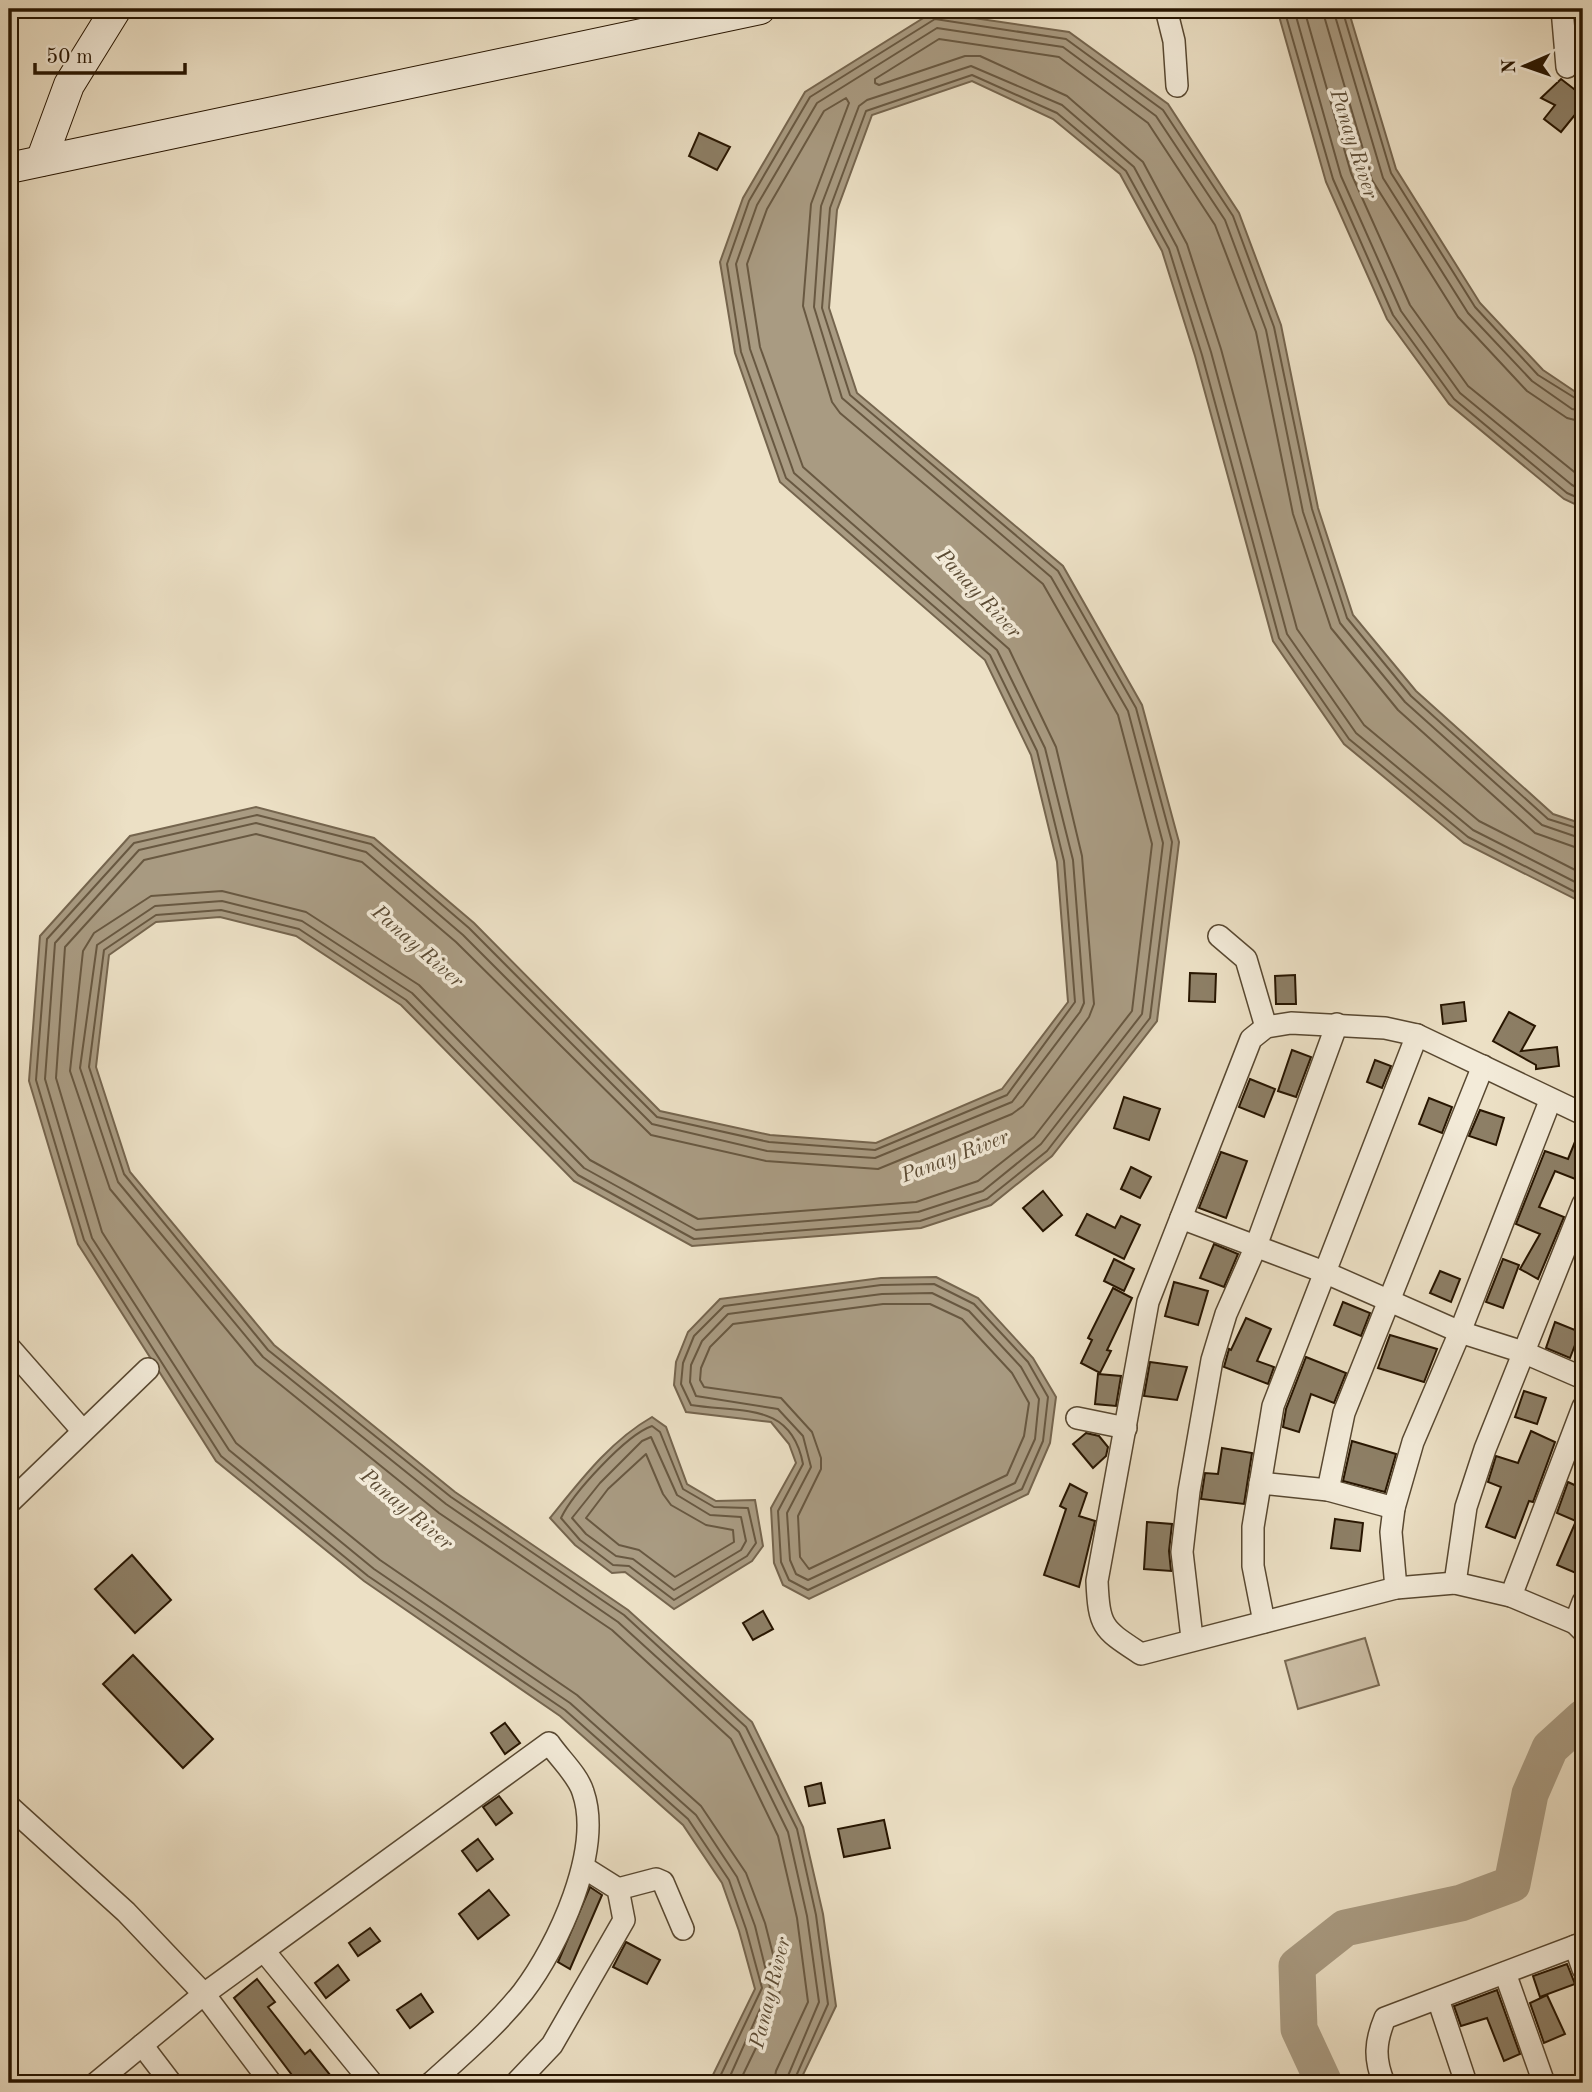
<svg xmlns="http://www.w3.org/2000/svg" width="1592" height="2092" viewBox="0 0 1592 2092" font-family="'Old Standard TT',serif">
  <style>
    .green { fill: #cbbda4; stroke: #796952; stroke-width: 2 }
    .water { fill: #a99b82; stroke: #75654e; stroke-width: 2 }
    .lines { fill: none; stroke-linecap: round; stroke-linejoin: round }
    .shore { stroke: #685841; stroke-width: 2 }
    .river { stroke: #a99b82; stroke-width: 37 }
    .building { fill: #8d7f66; stroke: #271500; stroke-width: 2 }
    .street-casing { stroke: #584831; stroke-width: 24 }
    .secondary-casing { stroke: #271500; stroke-width: 32 }
    .street { stroke: #f3ebd9; stroke-width: 21 }
    .secondary { stroke: #f3ebd9; stroke-width: 30 }
    .labels { text-anchor: middle; dominant-baseline: central; stroke-width: 7; stroke-linejoin: round; paint-order: stroke }
    .water-label { font-size: 21px; font-style: italic; fill: #5b4b34; stroke: #f3ebd9 }
  </style>
  <rect width="100%" height="100%" fill="#ece0c5"/>
  <filter id="stains"><feTurbulence type="fractalNoise" baseFrequency=".00286" numOctaves="4"/><feColorMatrix values="0 0 0 0 .2 0 0 0 0 .09 0 0 0 0 .02 0 0 0 .5 -.17"/></filter>
  <radialGradient id="worn" r=".72"><stop offset=".6" stop-color="#630" stop-opacity="0"/><stop offset="1" stop-color="#630" stop-opacity=".3"/></radialGradient>
  <path class="green" d="M1365,1638l14,47 -81,24 -13,-48z"/>
  <g class="water">
    <path d="M1277,9h71l48,160 84,134 63,67 40,27v111l-19,-9 -115,-95 -62,-85 -61,-137z"/>
    <path d="M933,12l136,20 99,72 71,109 42,112 37,183 35,107 63,76 137,123 30,10v79l-119,-60 -120,-99 -71,-103 -78,-285 -33,-105 -42,-77 -67,-55 -81,-38 -100,34 -35,95 -8,98 28,85 206,173 79,139 37,137 -22,179 -105,135 -61,49 -70,23 -229,18 -118,-65 -173,-176 -105,-69 -76,-19 -64,5 -47,33 -13,112 34,105 144,173 181,147 173,118 124,112 51,105 20,87 13,92 -37,77h-90l46,-94 -16,-58 -17,-48 -39,-58 -123,-109 -196,-135 -148,-120 -138,-217 -49,-163 11,-145 90,-100 126,-29 118,31 100,85 186,188 110,24 106,8 126,-54 66,-87 -11,-140 -26,-107 -46,-95 -205,-178 -45,-129 -15,-91 23,-64 62,-106z"/>
    <path d="M936,1277l42,21 55,60 23,39 -6,46 -22,51 -219,105 -26,-14 -9,-22 -3,-55 25,-45 -7,-19 -18,-22 -85,-10 -12,-27 2,-23 12,-30 32,-33 161,-21z"/>
    <path d="M652,1417l14,10 21,57 29,17 39,-1 8,46 -11,15 -78,48 -49,-37 -13,1 -37,-28 -25,-27c30,-37 60,-77 102,-101z"/>
  </g>
  <g class="lines">
    <g class="shore">
      <path d="M1284,9l49,170 60,136 61,84 113,94 16,7"/>
      <path d="M1294,9l47,167 60,135 59,82 112,92 11,6"/>
      <path d="M1304,9l47,164 59,132 58,81 115,93"/>
      <path d="M1322,9l50,171 86,137 69,74 40,27 16,4"/>
      <path d="M1333,9l50,169 85,135 64,68 40,28 11,2"/>
      <path d="M1342,9l49,164 84,134 63,68 45,28"/>
      <path d="M1583,850l-48,-17 -137,-123 -67,-82 -38,-114 -37,-182 -41,-107 -67,-102 -89,-66 -120,-18 -64,40v4l4,2 86,-29h15l87,40 76,66 44,82 34,105 76,280 67,96 115,96 104,53"/>
      <path d="M934,1284l40,20 54,58 20,35 -5,44 -21,48 -214,101 -19,-10 -8,-18 -3,-51 25,-47c-12,-63 -63,-51 -112,-59l-10,-21 2,-21 11,-27 30,-30 157,-21z"/>
      <path d="M932,1293l37,18 52,56 18,32 -4,40 -20,44 -207,97 -12,-6 -6,-14 -3,-47 24,-46 -8,-31 -25,-27 -82,-13 -6,-14 1,-17 11,-24 26,-27 154,-20z"/>
      <path d="M883,1304h47l32,15 50,54 17,30 -5,33 -17,39 -198,94 -9,-12 -2,-41 23,-47v-11l-9,-26 -31,-34 -77,-11 -4,-7 1,-12 9,-21 23,-23z"/>
      <path d="M652,1426l8,6 23,57 31,18 34,1 8,35 -9,13 -73,44 -45,-34 -16,-1 -33,-25 -19,-22c12,-25 65,-83 91,-92z"/>
      <path d="M651,1437l26,58 33,20 31,2 5,24 -5,9 -67,40 -41,-31 -17,-3 -30,-22 -14,-16 28,-35 42,-42z"/>
      <path d="M646,1454l17,40 8,11 35,20 27,5 1,12 -59,35 -36,-27 -20,-5 -33,-27 22,-29z"/>
      <path d="M717,2083l45,-95 -16,-59 -17,-49 -41,-61 -123,-109 -197,-134 -147,-120 -137,-216 -48,-160 11,-141 87,-96 123,-28 114,29 98,84 188,189 112,25 106,8 132,-55 68,-93 -11,-141 -27,-110 -47,-96 -204,-177 -45,-126 -14,-88 22,-63 61,-104 125,-78 131,20 97,71 70,106 41,111 38,182 35,109 64,78 137,123 35,11"/>
      <path d="M727,2083l43,-96 -15,-61 -18,-49 -41,-62 -126,-112 -196,-134 -145,-119 -137,-212 -47,-159 10,-136 84,-93 117,-27 110,29 97,83 189,189 115,27 108,7 137,-56 68,-90 4,-9 -11,-143 -28,-112 -48,-98 -203,-177 -44,-124 -14,-85 21,-59 60,-102 120,-75 126,19 93,69 69,104 41,110 37,182 37,111 65,79 137,123 41,14"/>
      <path d="M739,2083l40,-83 1,-18 -15,-59 -19,-50 -45,-67 -124,-111 -197,-135 -144,-117 -134,-211 -46,-154 9,-131 79,-87 112,-26 106,28 94,80 195,193 115,26 112,8 134,-55 11,-8 66,-89 5,-13 -12,-148 -26,-109 -47,-98 -206,-182 -43,-120 -13,-83 20,-55 57,-98 22,-13 3,5 -38,101 -8,102 29,96 8,11 203,171 75,131 34,129 -20,167 -98,126 -56,44 -62,21 -218,17 -108,-59 -171,-175 -113,-73 -84,-21 -71,5 -57,37 -11,18 -13,120 40,118 146,176 183,148 173,117 119,109 47,97 19,82 11,84 -32,69 -2,12"/>
      <path d="M785,2083l34,-81 -12,-86 -19,-84 -49,-100 -121,-110 -172,-118 -183,-147 -145,-175 -38,-114 17,-123 58,-39 67,-5 80,20 110,72 172,175 112,62 222,-18 65,-21 58,-47 101,-130 21,-171 -35,-132 -77,-134 -209,-179 -28,-91 7,-101 38,-100 8,-6 104,-34 91,39 72,62 43,80 34,105 76,282 69,99 117,97 110,56"/>
      <path d="M793,2083l35,-79 -12,-89 -19,-86 -51,-102 -122,-112 -173,-118 -183,-147 -144,-176 -35,-107 15,-117 52,-35 65,-5 78,19 107,71 172,175 116,64 226,-18 67,-22 60,-48 103,-133 22,-176 -36,-134 -78,-137 -208,-176 -28,-87 8,-100 36,-97 106,-36 85,38 69,58 43,78 33,106 77,283 70,101 119,98 115,59"/>
    </g>
    <path class="river" d="M1324,2083l-25,-54 -2,-63 48,-38 116,-25 51,-19 18,-90 20,-46 33,-30"/>
  </g>
  <g class="building">
    <path d="M1561,79l22,17v9l-22,27 -17,-13 11,-14 -14,-7z"/>
    <path d="M699,133l31,14 -13,23 -28,-14z"/>
    <path d="M1190,973l26,1 -1,28 -26,-1z"/>
    <path d="M1295,975l1,29h-20l-1,-28z"/>
    <path d="M1464,1002l2,19 -23,3 -2,-19z"/>
    <path d="M1509,1012l26,14 -14,25 36,-4 2,19 -23,3v-4l-43,-24z"/>
    <path d="M1292,1050l19,7 -15,40 -18,-6z"/>
    <path d="M1375,1060l16,6 -9,22 -15,-6z"/>
    <path d="M1250,1079l25,10 -11,28 -25,-10z"/>
    <path d="M1124,1097l36,12 -11,31 -35,-12z"/>
    <path d="M1429,1098l23,9 -10,26 -23,-9z"/>
    <path d="M1480,1110l24,8 -8,27 -27,-9z"/>
    <path d="M1581,1127h2v55l-28,-11 -16,36 25,10 -26,62 -18,-10 20,-35 -24,-10 29,-73 23,8z"/>
    <path d="M1221,1152l26,9 -21,57 -27,-10z"/>
    <path d="M1131,1167l20,10 -11,21 -19,-9z"/>
    <path d="M1043,1191l19,24 -19,16 -20,-23z"/>
    <path d="M1087,1214l28,14 6,-12 19,9 -16,34 -48,-24z"/>
    <path d="M1214,1244l24,10 -14,33 -24,-9z"/>
    <path d="M1114,1259l20,10 -10,22 -20,-10z"/>
    <path d="M1503,1259l16,6 -16,43 -17,-6z"/>
    <path d="M1440,1271l20,8 -9,23 -21,-9z"/>
    <path d="M1174,1282l34,9 -10,34 -33,-9z"/>
    <path d="M1113,1288l19,10 -25,52 4,1 -11,22 -19,-10 11,-23 -4,-2z"/>
    <path d="M1343,1302l27,11 -9,23 -27,-11z"/>
    <path d="M1246,1318l25,11 -14,32 17,6 -6,17 -44,-17 5,-18 2,1z"/>
    <path d="M1555,1322l25,10 -10,26 -24,-10z"/>
    <path d="M1390,1335l47,14 -13,33 -46,-14z"/>
    <path d="M1306,1357l40,16 -12,30 -23,-9 -12,38 -16,-5 3,-18z"/>
    <path d="M1150,1362l37,5 -10,33 -33,-4z"/>
    <path d="M1098,1374l23,2 -5,30 -21,-2z"/>
    <path d="M1524,1391l22,7 -9,26 -22,-7z"/>
    <path d="M1531,1431l24,11 -22,60 -4,-1 -14,37 -29,-11 15,-40 -13,-5 8,-26 22,7z"/>
    <path d="M1086,1433l13,3 9,11 -2,9 -13,12 -20,-24z"/>
    <path d="M1352,1441l44,13 -11,38 -42,-11z"/>
    <path d="M1222,1448l30,5 -8,51 -43,-5 4,-26 13,1z"/>
    <path d="M1568,1482l15,7v87l-26,-11 19,-44 -19,-8z"/>
    <path d="M1070,1484l17,9 -8,23 16,5 -16,66 -35,-12 22,-66 -6,-3z"/>
    <path d="M1335,1519l28,4 -3,28 -29,-3z"/>
    <path d="M1147,1522l25,2 -3,27 2,20 -27,-2z"/>
    <path d="M132,1555l39,45 -36,33 -40,-44z"/>
    <path d="M763,1611l10,18 -20,11 -10,-17z"/>
    <path d="M133,1655l80,84 -30,29 -80,-84z"/>
    <path d="M505,1723l15,20 -15,11 -14,-21z"/>
    <path d="M821,1783l4,20 -16,3 -4,-19z"/>
    <path d="M499,1796l13,17 -16,12 -13,-18z"/>
    <path d="M884,1820l6,28 -46,9 -6,-28z"/>
    <path d="M478,1839l15,20 -16,12 -15,-20z"/>
    <path d="M590,1887l12,8 -32,74 -12,-7z"/>
    <path d="M489,1890l20,25 -31,24 -19,-25z"/>
    <path d="M370,1928l10,13 -22,15 -9,-13z"/>
    <path d="M626,1942l34,18 -13,24 -34,-17z"/>
    <path d="M1567,1964l8,20 -35,13 -7,-21z"/>
    <path d="M338,1965l11,15 -23,18 -11,-15z"/>
    <path d="M257,1979l18,23 -7,5 37,47 5,-4 21,26 -9,7h-24l-64,-85z"/>
    <path d="M1497,1990l23,64 -16,7 -17,-43 -26,8 -7,-20z"/>
    <path d="M421,1994l12,18 -23,16 -13,-18z"/>
    <path d="M1547,1995l18,39 -21,9 -14,-40z"/>
  </g>
  <g class="lines">
    <defs>
      <g id="street">
        <path d="M1166,9l8,32 3,45"/>
        <path d="M1562,9l5,58"/>
        <path d="M1219,936l27,23 20,68"/>
        <path d="M1583,1114l-166,-79 -32,-7 -94,-5 -25,4 -15,12 -103,263 -51,279c2,47 6,48 44,73l255,-66 59,-5 56,13 64,27 8,8"/>
        <path d="M1181,1218l143,54 136,60 63,20 60,26"/>
        <path d="M9,1347l73,83"/>
        <path d="M1077,1418l49,10"/>
        <path d="M1260,1483l68,7 66,18"/>
        <path d="M1328,1490l16,-77 139,-347"/>
        <path d="M9,1503l139,-134"/>
        <path d="M1455,1583l11,-76 19,-58 98,-245"/>
        <path d="M1396,1588l-5,-56 3,-24 19,-66 47,-110 90,-231"/>
        <path d="M1511,1596l72,-189"/>
        <path d="M1264,1622l-11,-56v-39l20,-121 144,-371"/>
        <path d="M1575,1623l8,-21"/>
        <path d="M1192,1638l-10,-86 7,-61 23,-131 14,-46 30,-68 81,-222"/>
        <path d="M9,1806l117,106 78,82 67,89"/>
        <path d="M618,1889l38,-10 7,3 20,47"/>
        <path d="M1575,1946l8,23"/>
        <path d="M264,1951l108,132"/>
        <path d="M1505,1973l39,110"/>
        <path d="M1438,1999l28,84"/>
        <path d="M142,2045l29,38"/>
        <path d="M96,2083l108,-89 345,-251c10,15 29,32 34,49 20,58 -25,154 -60,200 -27,34 -60,62 -92,91"/>
        <path d="M516,2083l36,-38 72,-125 -6,-31 -35,-22"/>
        <path d="M1384,2083c-10,-24 -9,-41 1,-65l198,-75"/>
      </g>
      <g id="secondary">
        <path d="M41,161l28,-76 47,-76"/>
        <path d="M9,168l751,-159"/>
      </g>
    </defs>
    <use href="#street" class="street-casing"/>
    <use href="#secondary" class="secondary-casing"/>
    <use href="#street" class="street"/>
    <use href="#secondary" class="secondary"/>
  </g>
  <g class="labels">
    <g class="water-label">
      <text transform="translate(1353 144) rotate(72)">Panay River</text>
      <text transform="translate(978 594) rotate(47)">Panay River</text>
      <text transform="translate(417 947) rotate(41)">Panay River</text>
      <text transform="translate(955 1157) rotate(-21)">Panay River</text>
      <text transform="translate(406 1510) rotate(40)">Panay River</text>
      <text transform="translate(771 1993) rotate(-76)">Panay River</text>
    </g>
  </g>
  <rect width="1592" height="2092" fill="none" stroke="#ece0c5" stroke-width="35"/>
  <rect x="10" y="10" width="1571" height="2071" fill="none" stroke="#271500" stroke-width="3.5"/>
  <rect x="18" y="18" width="1557" height="2057" fill="none" stroke="#271500" stroke-width="2"/>
  <g transform="translate(1525 66) rotate(268)" stroke="#f3ebd9" stroke-width="5" paint-order="stroke">
  <path d="M0-5L12 26L0 18L-12 26Z" fill="#271500"/>
  <text y="-10" font-size="19" font-weight="bold" text-anchor="middle" fill="#271500">N</text>
  </g>
  <path d="M35 63v10h150v-10" fill="none" stroke="#271500" stroke-width="3.5"/>
  <text x="46" y="63" font-size="21" fill="#271500" stroke="#f3ebd9" stroke-width="5" paint-order="stroke">50 m</text>
  <rect width="100%" height="100%" filter="url(#stains)"/>
  <rect width="100%" height="100%" fill="url(#worn)"/>
</svg>
